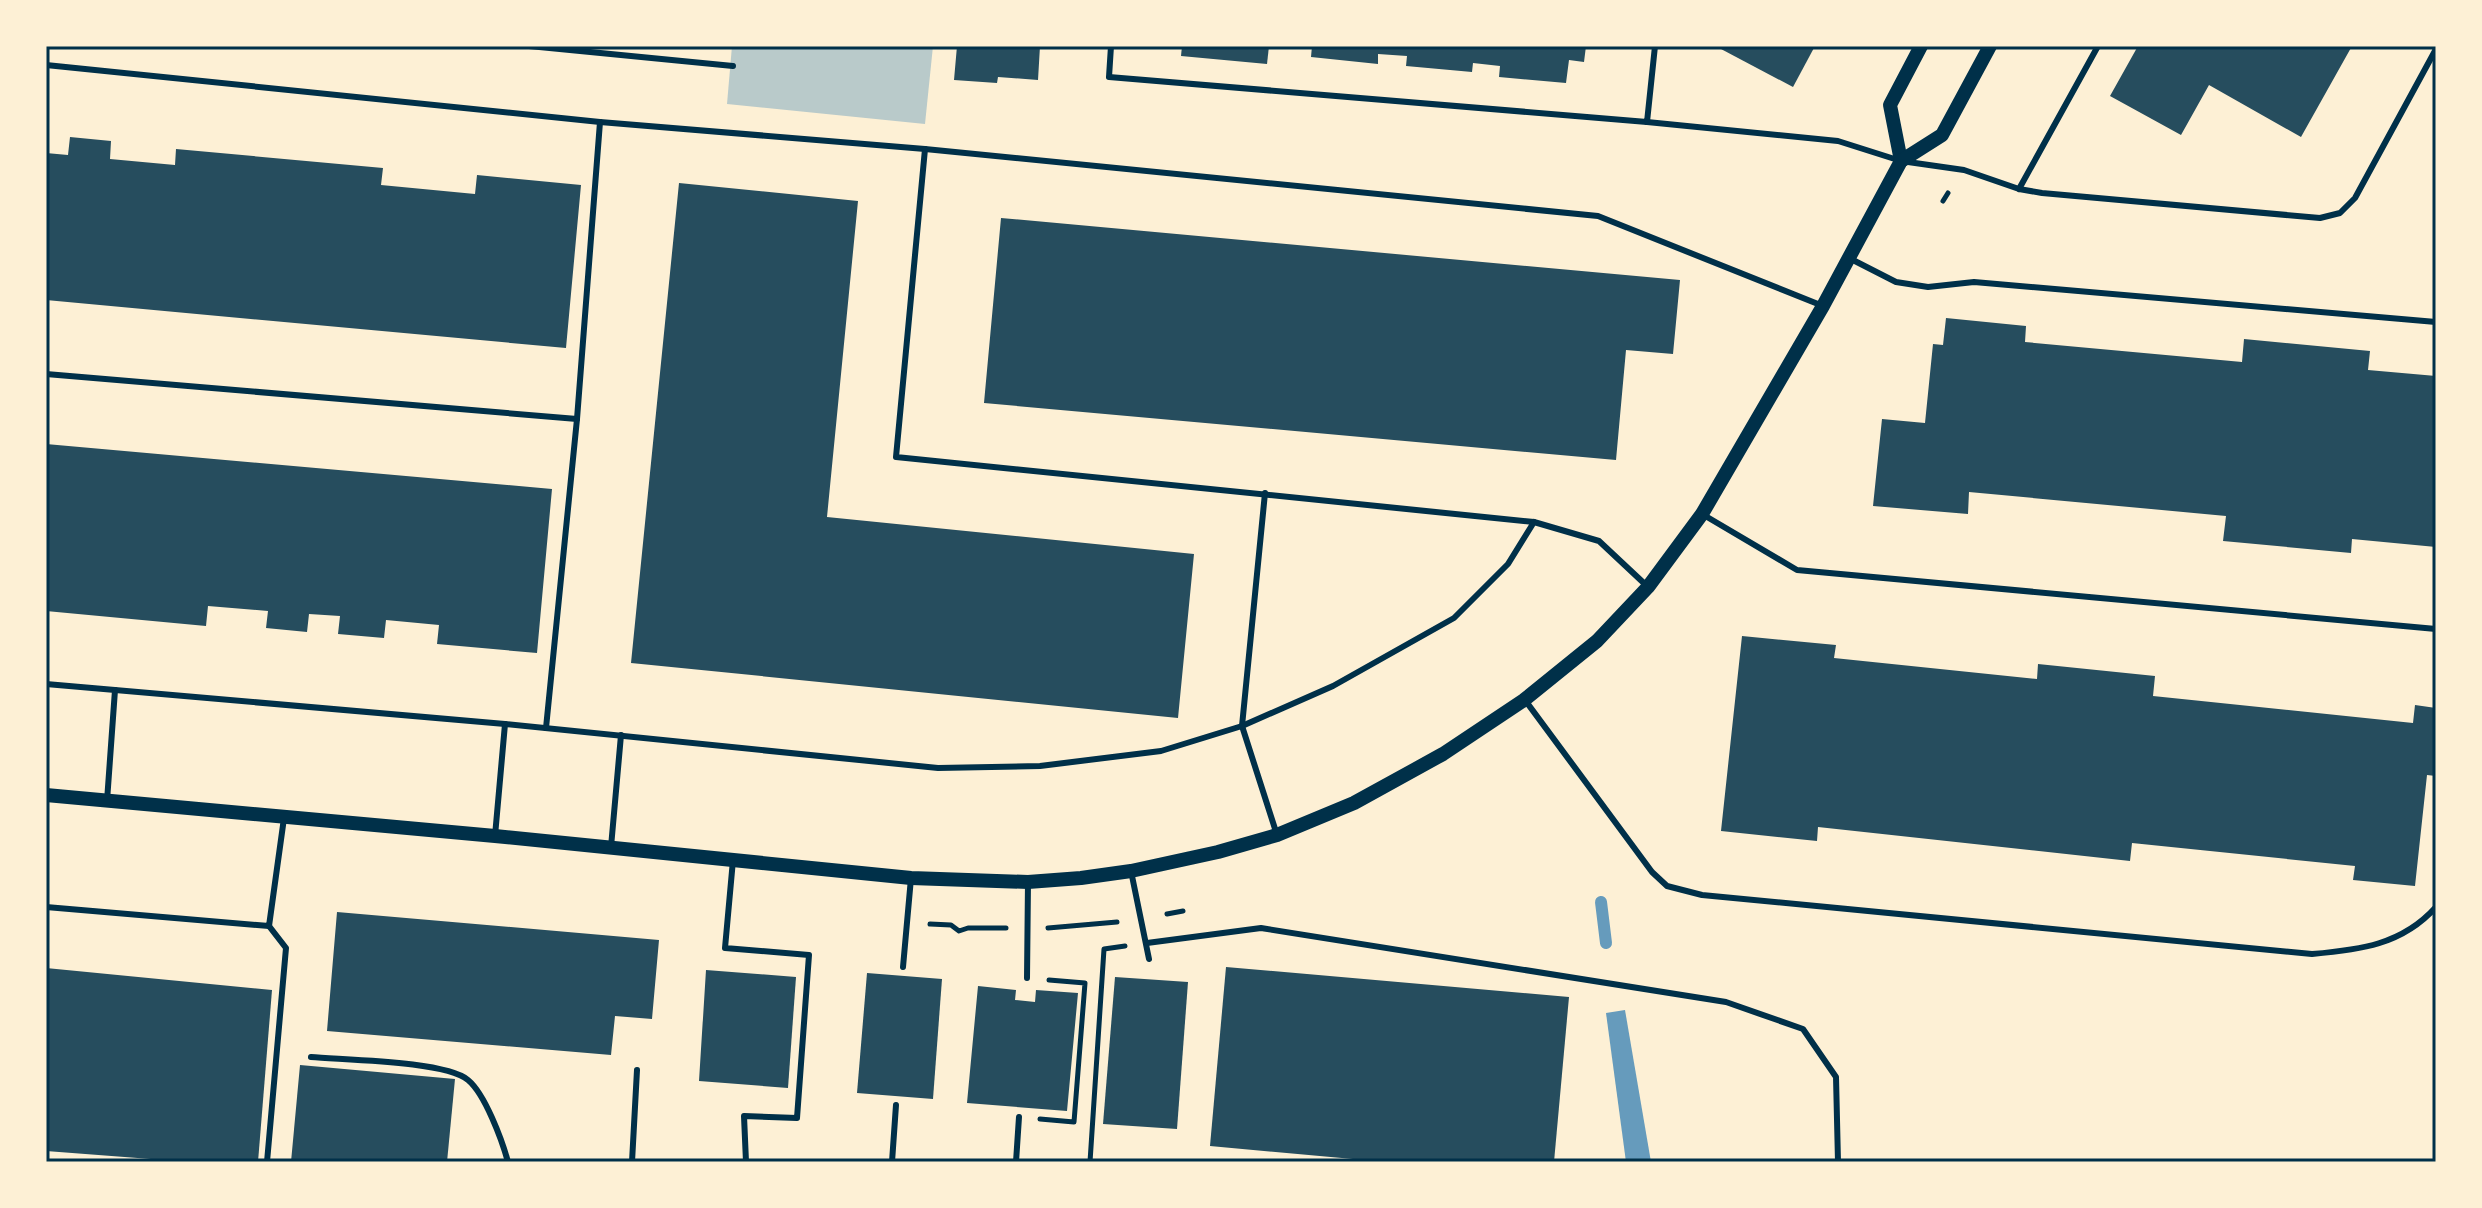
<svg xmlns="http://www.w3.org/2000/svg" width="2482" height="1208" viewBox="0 0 2482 1208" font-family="'Fira Sans',sans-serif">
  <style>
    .green { fill: #b9caca }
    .water { fill: #669bbc }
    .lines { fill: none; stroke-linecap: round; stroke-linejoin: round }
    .stream { stroke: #669bbc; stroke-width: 12 }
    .building { fill: #264d5e }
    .path { stroke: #003049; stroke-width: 5 }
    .service { stroke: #003049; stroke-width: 6 }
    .tertiary { stroke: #003049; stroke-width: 14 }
    .neatline { fill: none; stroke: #003049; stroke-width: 3 }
  </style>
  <rect width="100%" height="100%" fill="#fdf0d5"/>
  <path class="green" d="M732,46h201l-8,78 -198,-20z"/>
  <path class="water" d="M1625,1010l26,152h-25l-20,-149z"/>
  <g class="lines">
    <path class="stream" d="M1601,902l5,41"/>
  </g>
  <g class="building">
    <path d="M957,46h83l-2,34 -40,-3 -1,6 -43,-3z"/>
    <path d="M1182,46h87l-2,18 -86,-8z"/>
    <path d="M1312,46h274l-2,16 -15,-2 -3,23 -67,-6 1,-11 -27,-3 -1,9 -66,-6 1,-10 -29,-2v10l-67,-7z"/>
    <path d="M1722,46h93l-22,41 -72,-38z"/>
    <path d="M2138,46h214l-51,91 -92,-52 -28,50 -71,-39z"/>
    <path d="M70,137l41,4 -1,18 65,6 1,-16 207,19 -2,17 94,9 2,-19 104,10 -15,163 -520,-48v-147l22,2z"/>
    <path d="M679,183l179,18 -31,316 367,37 -16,164 -547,-55z"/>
    <path d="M1001,218l679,62 -7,74 -47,-4 -10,110 -632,-57z"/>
    <path d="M1946,318l80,8 -1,16 217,20 2,-23 126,12 -2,19 68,6v171l-84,-8 -1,14 -128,-12 3,-25 -257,-24 -1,22 -95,-8 9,-87 43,4 8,-79 10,1z"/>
    <path d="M46,444l506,45 -15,164 -100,-9 2,-19 -53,-5 -2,18 -46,-4 2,-18 -31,-2 -2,18 -41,-4 2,-17 -60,-5 -2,20 -160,-15z"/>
    <path d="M1742,636l94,9 -2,13 203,21 1,-15 117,12 -2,20 260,27 2,-18 21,3v68l-9,-1 -12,111 -62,-6 2,-14 -223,-23 -2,18 -312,-34 -1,14 -96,-10z"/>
    <path d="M337,912l322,28 -7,79 -37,-3 -4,39 -284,-24z"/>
    <path d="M1226,967l343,30 -15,165h-168l-176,-16z"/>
    <path d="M46,968l226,22 -14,172h-68l-144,-11z"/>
    <path d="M706,970l90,7 -8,111 -89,-7z"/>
    <path d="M867,973l75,6 -9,120 -76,-6z"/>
    <path d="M1115,977l73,5 -11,147 -74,-5z"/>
    <path d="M978,986l38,4 -1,10 20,2 1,-12 42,3 -11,118 -100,-8z"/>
    <path d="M300,1065l155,14 -8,83h-156z"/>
  </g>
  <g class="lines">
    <g class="path">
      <path d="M1943,201l5,-8"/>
      <path d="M1167,914l16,-3"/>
      <path d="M930,924l21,1 8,6 9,-3h38"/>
      <path d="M1048,928l69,-6"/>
      <path d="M1040,1119l34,3 11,-139 -36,-3"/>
      <path d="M1090,1162l14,-213 21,-3"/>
    </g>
    <g class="service">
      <path d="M529,46l204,20"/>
      <path d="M1111,46l-2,31 538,45 8,-76"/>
      <path d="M46,65l554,57 325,27 673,67 225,90"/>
      <path d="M1647,122l191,19 63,20 63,9 55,19 23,4 278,25 20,-5 15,-15 81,-149"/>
      <path d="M925,149l-29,308 638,65 65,19 48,45"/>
      <path d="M2019,189l79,-143"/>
      <path d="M1849,258l47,24 32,5 46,-5 462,40"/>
      <path d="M46,374l531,45"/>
      <path d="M1265,493l-23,233 35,109"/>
      <path d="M1702,514l95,56 639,59"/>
      <path d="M46,684l459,40 433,44 102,-2 121,-15 81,-25 91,-40 121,-68 54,-54 26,-42"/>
      <path d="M1525,700l127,172 15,14 35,9 610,59c47,-4 90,-9 124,-47"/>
      <path d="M546,728l31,-309 23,-297"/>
      <path d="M107,801l8,-111"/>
      <path d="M495,836l10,-112"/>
      <path d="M611,847l10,-112"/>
      <path d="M733,860l-8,88 84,7 -12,163 -53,-2 2,46"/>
      <path d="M1131,871l18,88"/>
      <path d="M46,907l223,19 15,-108"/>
      <path d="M1147,943l114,-15 465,74 77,27 33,48 2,85"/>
      <path d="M903,967l8,-89"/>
      <path d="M1027,978l1,-96"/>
      <path d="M311,1057c34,3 134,4 157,23 17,14 34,60 40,82"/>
      <path d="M267,1162l19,-214 -17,-22"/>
      <path d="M632,1162l5,-92"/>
      <path d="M892,1162l4,-57"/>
      <path d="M1016,1162l3,-45"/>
    </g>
    <g class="tertiary">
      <path d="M1901,161l-11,-56 31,-59"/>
      <path d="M46,795l449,41 416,42 117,4 53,-4 50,-7 87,-19 59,-17 77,-32 89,-49 81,-54 73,-59 51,-54 54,-73 121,-208 78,-145 41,-26 48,-89"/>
    </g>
  </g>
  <rect width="2482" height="1208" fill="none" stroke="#fdf0d5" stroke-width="96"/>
  <rect x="48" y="48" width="2386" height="1112" class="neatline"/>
</svg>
